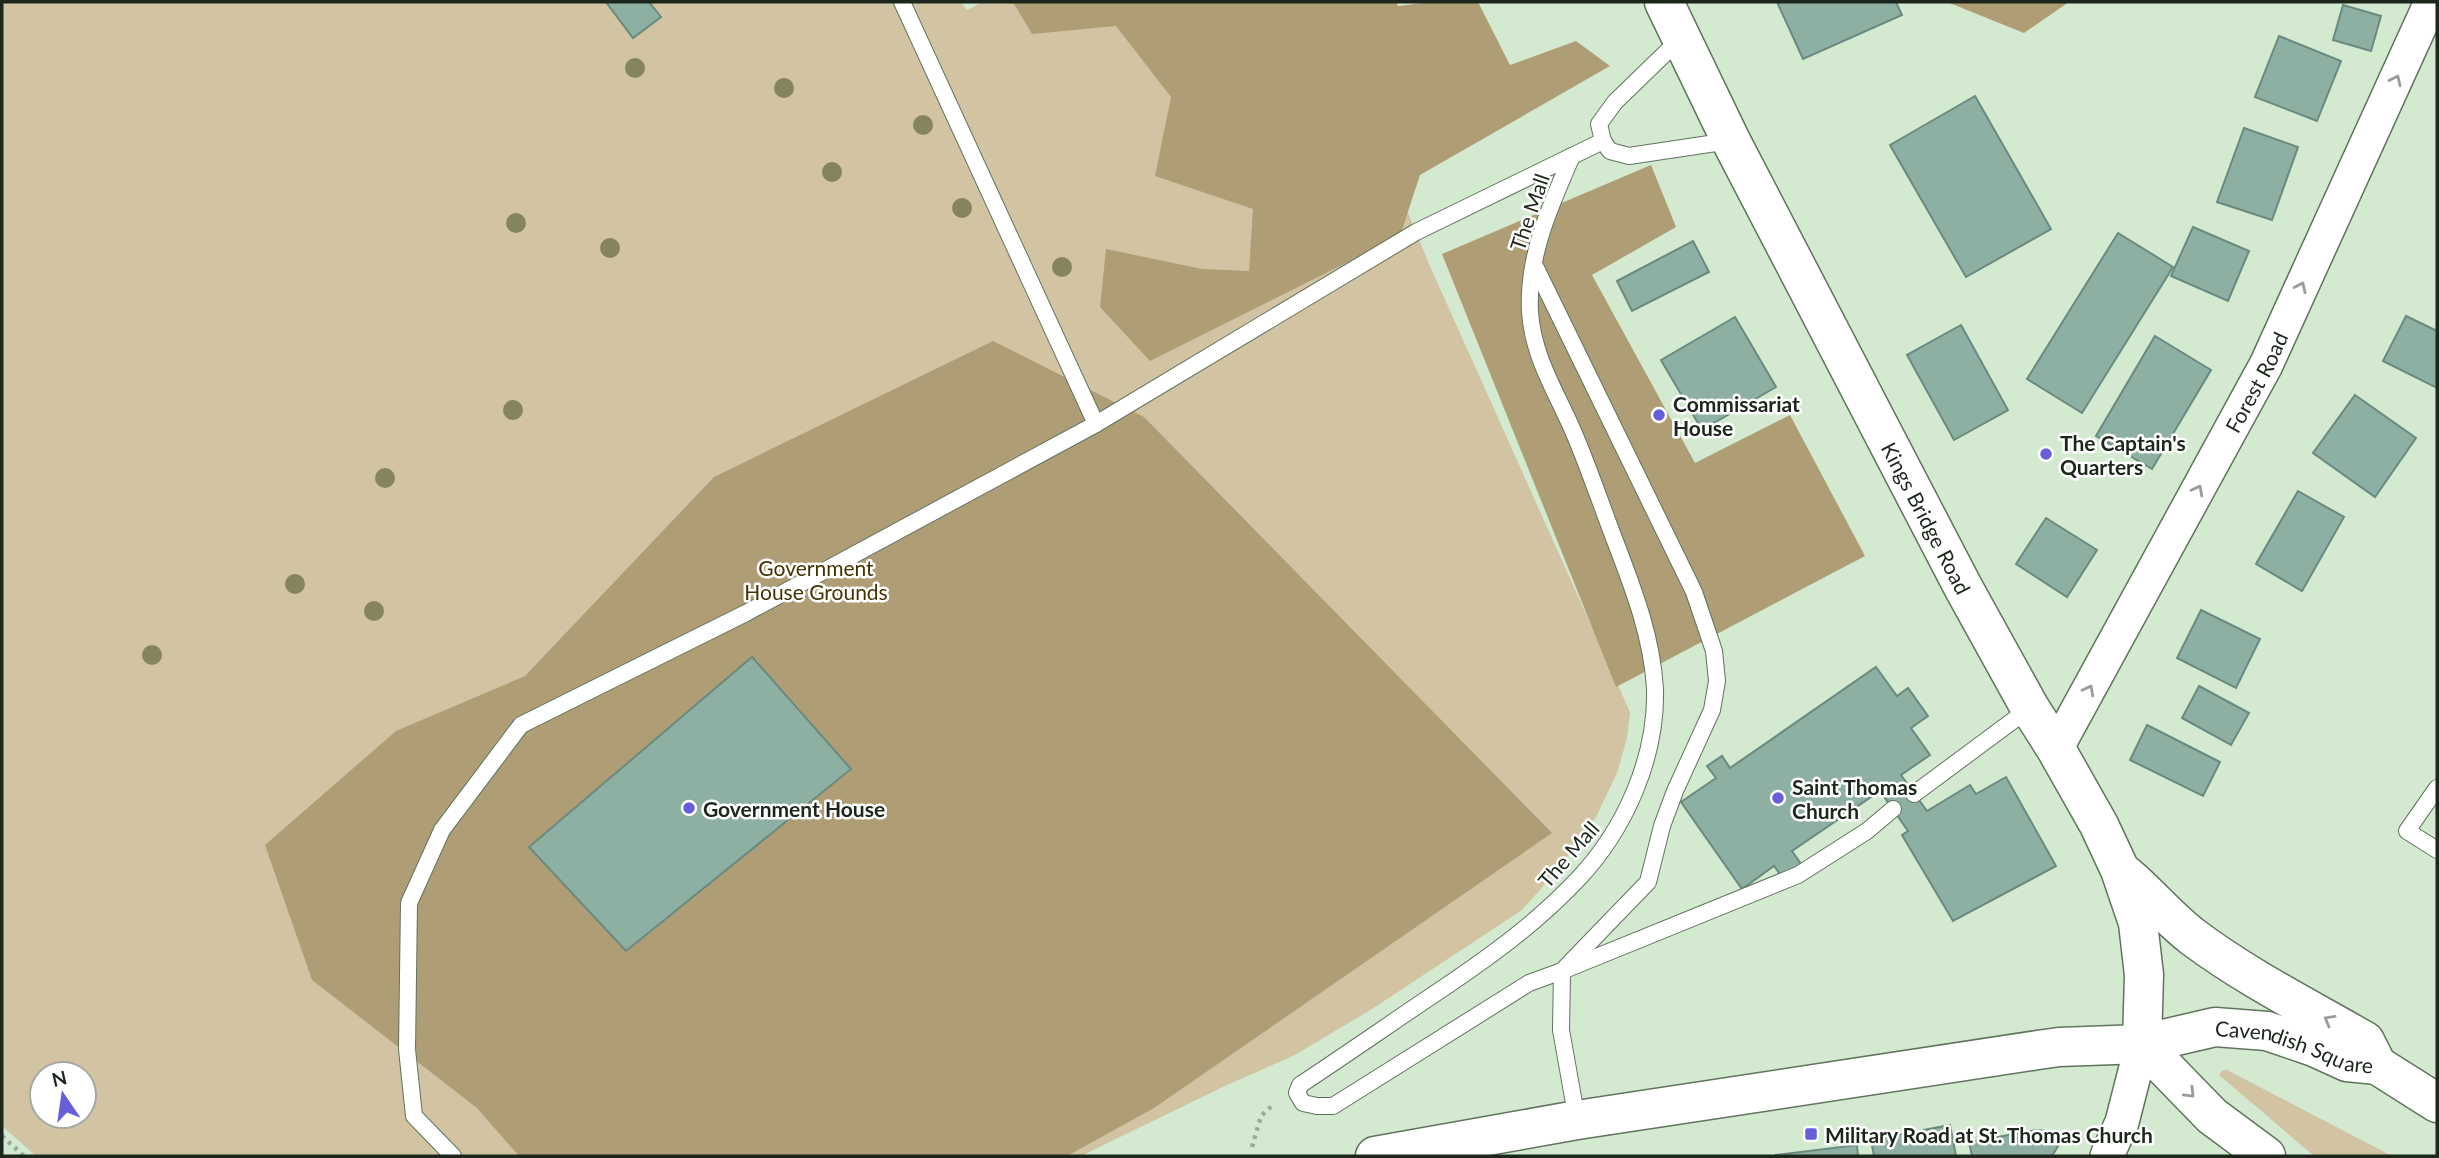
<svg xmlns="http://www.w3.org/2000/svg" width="2439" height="1158" viewBox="0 0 2439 1158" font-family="Lato,sans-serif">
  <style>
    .green { fill: #d2c3a3; fill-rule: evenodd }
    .forest { fill: #af9d76 }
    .building { fill: #8eb0a3; stroke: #698a7e; stroke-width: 2 }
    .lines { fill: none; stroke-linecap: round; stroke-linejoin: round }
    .service-casing { stroke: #60745d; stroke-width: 18 }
    .minor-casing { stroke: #60745d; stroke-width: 36 }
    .secondary-casing { stroke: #60745d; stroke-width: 41 }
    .path { stroke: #9aac98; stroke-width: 4.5; stroke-dasharray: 3.5 5; stroke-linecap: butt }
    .service { stroke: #fff; stroke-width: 16 }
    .minor { stroke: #fff; stroke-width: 33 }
    .secondary { stroke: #fff; stroke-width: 38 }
    .tree { fill: #85845e }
    .oneway { stroke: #999d99 }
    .poi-dot { fill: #665fd8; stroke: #fff; stroke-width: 2.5 }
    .labels { text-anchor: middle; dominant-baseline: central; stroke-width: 5; stroke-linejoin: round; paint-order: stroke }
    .street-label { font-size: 21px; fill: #1d261c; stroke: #fff }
    .poi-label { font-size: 21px; font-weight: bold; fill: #1d261c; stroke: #fff; text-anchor: start }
    .park-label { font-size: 21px; fill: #453200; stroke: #fff }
  </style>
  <rect width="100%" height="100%" fill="#d3e9d0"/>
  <g class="green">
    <path d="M2,2h959l6,8 16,-8h339l107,262 201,448 -3,26 -10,35 -21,44 -35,49 -39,44 -150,99 -77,46 -68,30 -146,71h-1045l-34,-30zM42,1074h42v42h-42z"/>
    <path d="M2223,1070h4l165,86h-78l-95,-81z"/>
  </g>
  <g class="forest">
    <path d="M1013,2h383l2,4 34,-4h46l32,63 66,-24 34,25 -190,109 -20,61 -250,125 -50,-54 6,-58 96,20 47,2 4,-62 -98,-33 16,-79 -55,-71 -84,8z"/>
    <path d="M1947,2h122l-45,31z"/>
    <path d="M1651,165l25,62 -84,48 103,188 95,-48 75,141 -249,131 -174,-433z"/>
    <path d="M993,341l151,76 408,416 -398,275 -87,48h-548l-42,-48 -165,-128 -47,-135 131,-114 129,-55 189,-199z"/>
  </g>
  <g class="building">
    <path d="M606,2h43l12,15 -28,21z"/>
    <path d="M1777,2h119l6,13 -99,44z"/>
    <path d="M2343,5l38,11 -10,35 -38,-11z"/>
    <path d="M2279,36l62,25 -24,60 -62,-24z"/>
    <path d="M1975,96l76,133 -85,48 -76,-132z"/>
    <path d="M2244,128l54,19 -26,73 -55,-18z"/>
    <path d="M2193,227l56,24 -21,50 -57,-25z"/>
    <path d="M2118,233l55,34 -91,146 -55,-34z"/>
    <path d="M1693,241l16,31 -77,39 -15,-30z"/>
    <path d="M2406,316l31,15v57l-54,-27z"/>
    <path d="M1735,317l41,70 -74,43 -41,-70z"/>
    <path d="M1961,325l47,85 -54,30 -47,-85z"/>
    <path d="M2155,336l56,34 -59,99 -56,-33z"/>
    <path d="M2355,395l61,43 -41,59 -62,-44z"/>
    <path d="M2298,491l46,26 -42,74 -46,-27z"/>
    <path d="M2046,518l51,32 -30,47 -51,-33z"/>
    <path d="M2201,610l59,29 -24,49 -59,-30z"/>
    <path d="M752,657l99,112 -225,182 -97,-104z"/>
    <path d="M1876,667l21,29 11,-8 20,28 -17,12 19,27 -29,20 26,36 43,-26 6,9 30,-17 50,89 -103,55 -51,-86 6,-4 -28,-40 -88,60 9,13 -19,13 -8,-11 -32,23 -61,-87 35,-24 -9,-12 15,-10 8,12z"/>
    <path d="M2199,686l50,27 -18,32 -49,-27z"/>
    <path d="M2147,725l73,37 -17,34 -73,-36z"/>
    <path d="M1950,1125l6,31h-82l-3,-16z"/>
    <path d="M2037,1130l29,3 -14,23h-80l-3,-14z"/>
    <path d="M1857,1145l1,11h-82v-1z"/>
  </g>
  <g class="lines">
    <defs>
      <g id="service">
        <path d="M902,2l194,422"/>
        <path d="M1603,141l7,10 19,5 100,-15"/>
        <path d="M1572,156c-22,50 -45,101 -42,156 3,47 29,84 46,126 13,31 24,63 36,95 19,50 40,101 43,156 2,68 -30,140 -76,189 -44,47 -95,83 -149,119 -43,29 -86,59 -130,88l-3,8 6,10 14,3h16l196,-123 33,-12 236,-96 69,-44 26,-22"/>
        <path d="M1534,264l160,328 20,59 3,30 -5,29 -37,81 -13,35 -14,56 -86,89 -1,59 16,90"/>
        <path d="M2437,788l-30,43 30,19"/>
        <path d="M1914,794l116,-86"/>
        <path d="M453,1156l-39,-40 -7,-67 2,-146 33,-73 79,-105 225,-112 350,-189 320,-192 187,-91 -4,-17 16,-22 65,-63"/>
      </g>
      <g id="minor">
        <path id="s1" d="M2056,749l210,-384 165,-363"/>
        <path d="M2107,1156l15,-34 20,-78"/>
      </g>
      <g id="secondary">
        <path id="s2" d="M1664,2l67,139 232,446 67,121 26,41 43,76 21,45 18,53 6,52 -2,69"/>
        <path d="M2126,875c24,20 42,43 67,62 53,40 115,71 172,104l12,24"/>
        <path d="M2142,1044l70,72 54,40"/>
        <path id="s3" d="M1375,1156l202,-36 461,-70 21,-3 83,-3 73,-17 52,4 47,16 33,15 30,3 60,38"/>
      </g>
    </defs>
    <use href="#service" class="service-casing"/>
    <use href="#minor" class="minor-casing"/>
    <use href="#secondary" class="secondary-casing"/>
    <g class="path">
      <path d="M2,1136l22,20"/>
      <path d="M1252,1147l9,-31 13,-12"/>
    </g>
    <use href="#service" class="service"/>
    <use href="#minor" class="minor"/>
    <use href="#secondary" class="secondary"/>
  </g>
  <g class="tree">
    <circle cx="635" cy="68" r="10"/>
    <circle cx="784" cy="88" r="10"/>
    <circle cx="923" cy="125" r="10"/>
    <circle cx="832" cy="172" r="10"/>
    <circle cx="962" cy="208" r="10"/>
    <circle cx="516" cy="223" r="10"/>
    <circle cx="610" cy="248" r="10"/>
    <circle cx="1062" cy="267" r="10"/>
    <circle cx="513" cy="410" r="10"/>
    <circle cx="385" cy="478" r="10"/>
    <circle cx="295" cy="584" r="10"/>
    <circle cx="374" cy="611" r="10"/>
    <circle cx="152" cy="655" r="10"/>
  </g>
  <defs><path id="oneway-chevron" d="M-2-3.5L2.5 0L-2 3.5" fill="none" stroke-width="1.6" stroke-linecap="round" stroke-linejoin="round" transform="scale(1.75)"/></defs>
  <g class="oneway">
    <use href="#oneway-chevron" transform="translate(2396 80) rotate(-65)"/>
    <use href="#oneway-chevron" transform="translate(2301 287) rotate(-65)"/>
    <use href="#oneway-chevron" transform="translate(2198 490) rotate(-62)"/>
    <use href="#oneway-chevron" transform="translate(2089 690) rotate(-62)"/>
    <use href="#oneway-chevron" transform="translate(2329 1020) rotate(-150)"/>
    <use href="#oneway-chevron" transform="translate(2190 1093) rotate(45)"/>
  </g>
  <g class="poi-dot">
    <circle cx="1659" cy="415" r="7"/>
    <circle cx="2046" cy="454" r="7"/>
    <circle cx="1778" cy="798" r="7"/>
    <circle cx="689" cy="808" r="7"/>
    <rect x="1804" y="1127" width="14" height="14" rx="3.5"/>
  </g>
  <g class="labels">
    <g class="street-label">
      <text transform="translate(1529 212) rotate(-71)">The Mall</text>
      <text stroke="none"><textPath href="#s1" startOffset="418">Forest Road</textPath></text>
      <text stroke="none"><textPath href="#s2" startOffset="579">Kings Bridge Road</textPath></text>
      <text transform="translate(1568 854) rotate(-49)">The Mall</text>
      <text stroke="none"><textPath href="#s3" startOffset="933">Cavendish Square</textPath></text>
    </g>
    <g class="poi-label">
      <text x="1673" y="403">Commissariat<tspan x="1673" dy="24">House</tspan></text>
      <text x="2060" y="442">The Captain's<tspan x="2060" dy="24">Quarters</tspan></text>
      <text x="1792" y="786">Saint Thomas<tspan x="1792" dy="24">Church</tspan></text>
      <text x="703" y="808">Government House</text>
      <text x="1825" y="1134">Military Road at St. Thomas Church</text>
    </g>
    <g class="park-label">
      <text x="816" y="567">Government<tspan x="816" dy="24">House Grounds</tspan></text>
    </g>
  </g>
  <rect width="2439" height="1158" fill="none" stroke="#1d261c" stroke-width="7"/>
  <g transform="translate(63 1095) rotate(347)"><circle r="33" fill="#ffffff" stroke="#a5a8a4" stroke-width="2"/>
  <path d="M0-5L12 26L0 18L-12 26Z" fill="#665fd8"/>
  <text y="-10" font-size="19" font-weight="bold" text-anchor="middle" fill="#1d261c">N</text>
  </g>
</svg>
